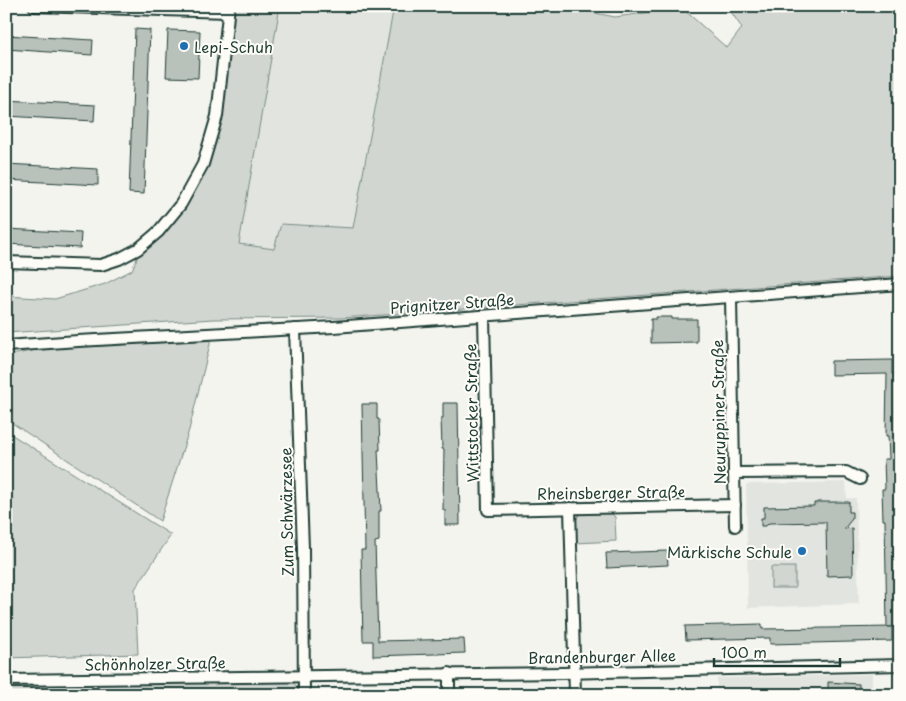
<svg xmlns="http://www.w3.org/2000/svg" width="906" height="701" viewBox="0 0 906 701" font-family="'Playpen Sans',sans-serif">
  <style>
    .built { fill: #e2e5df }
    .green { fill: #d1d6d1; stroke: #788a82 }
    .building { fill: #b9c1bb; stroke: #1f3d34 }
    .lines { fill: none; stroke-linecap: round; stroke-linejoin: round }
    .minor-casing { stroke: #1f3d34; stroke-width: 14 }
    .minor { stroke: #fdfcf7; stroke-width: 10 }
    .poi-dot { fill: #1f6fb2; stroke: #fdfcf7; stroke-width: 2 }
    .labels { text-anchor: middle; dominant-baseline: central; stroke-width: 4; stroke-linejoin: round; paint-order: stroke }
    .poi-label { font-size: 15px; fill: #1f3d34; stroke: #fdfcf7; text-anchor: start }
    .street-label { font-size: 15px; fill: #1f3d34; stroke: #fdfcf7 }
  </style>
  <rect width="100%" height="100%" fill="#f4f4ef"/>
  <filter id="ink" filterUnits="userSpaceOnUse"><feTurbulence type="fractalNoise" baseFrequency=".02" numOctaves="2"/><feDisplacementMap in="SourceGraphic" scale="10" xChannelSelector="R" yChannelSelector="G"/><feConvolveMatrix kernelMatrix="1 2 1 2 8 2 1 2 1" color-interpolation-filters="sRGB"/></filter>
  <g filter="url(#ink)">
    <g class="built">
      <path d="M280,6h114l-41,223 -72,-5 -7,25 -35,-5z"/>
      <path d="M846,482l1,16h9l3,106 -111,4 -2,-124z"/>
      <path d="M872,674v21h-155v-17z"/>
    </g>
    <g class="green">
      <path d="M235,6h45l-41,238 35,5 7,-25 72,4 41,-222h167l54,11 67,-9 45,40 15,-20 -15,-22h173v270l-517,39 -42,3 -128,1 -207,14v-37l49,3 50,-15 27,-14 7,-17 19,-14 21,-26 19,-31 26,-93z"/>
      <path d="M211,340l-22,90 -29,91 -154,-102v-63l35,-7z"/>
      <path d="M6,431l165,104 -36,54 3,65 -132,4z"/>
      <path d="M580,513l32,1 3,3 1,24 -40,2v-23z"/>
      <rect x="771" y="567" width="24" height="21"/>
      <path d="M292,681l5,6 2,8h-293v-8l114,-4z"/>
    </g>
    <g class="building">
      <path d="M135,29l15,1 -6,164 -15,-1z"/>
      <path d="M168,30l32,1 -2,47 -32,-1z"/>
      <path d="M6,35l87,5 -1,15 -86,-6z"/>
      <path d="M6,100l89,5 -1,16 -88,-5z"/>
      <path d="M6,164l92,5v16l-92,-5z"/>
      <path d="M6,229l75,4 -1,15 -74,-4z"/>
      <path d="M656,317h16v2h25v23l-46,1v-24h5z"/>
      <path d="M892,360v14h8v77h-2l2,176h-13l-2,-107h-2l-1,-31h3l-1,-30h5l-1,-23h-2l1,-62 -56,1v-14z"/>
      <path d="M443,403h15l2,122h-15v-15h-2l1,-61h-2l-1,-31h2z"/>
      <path d="M362,404h15v15h2l1,31h-2l3,61h-2v30l-4,1 3,99 86,-2 1,14 -92,3v-15h-10l-2,-91h4z"/>
      <path d="M817,502h32v10h3v7l-8,10 8,-1 1,47 -26,1 -1,-54 -57,1 -3,3h-5v-8h3v-11l50,-1v-3h3z"/>
      <path d="M667,551l1,14 -61,3 -1,-15z"/>
      <path d="M762,624v5l130,-2v14l-122,3v-6l-84,2 -1,-14z"/>
      <path d="M828,682l31,2v11h-31z"/>
    </g>
    <g class="lines">
      <defs>
        <g id="minor">
          <path d="M34,6l194,6"/>
          <path d="M6,262l95,3 18,-6 19,-10 20,-17 23,-28 22,-40 14,-48 12,-110"/>
          <path d="M731,298l4,228"/>
          <path d="M484,316l4,194 247,-5"/>
          <path d="M295,329l8,219 1,147"/>
          <path d="M6,346l72,-5 256,-14 566,-43"/>
          <path d="M734,473l112,-1 14,7"/>
          <path d="M570,508l5,187"/>
          <path d="M449,673v22"/>
          <path d="M6,680l557,-7 337,-8"/>
        </g>
      </defs>
      <use href="#minor" class="minor-casing"/>
      <use href="#minor" class="minor"/>
    </g>
  </g>
  <g class="poi-dot">
    <circle cx="184" cy="46" r="5"/>
    <circle cx="802" cy="551" r="5"/>
  </g>
  <g class="labels">
    <g class="poi-label">
      <text x="194" y="46">Lepi-Schuh</text>
      <text x="792" y="551" text-anchor="end">Märkische Schule</text>
    </g>
    <g class="street-label">
      <text transform="translate(452 303) rotate(-4)">Prignitzer Straße</text>
      <text transform="translate(718 412) rotate(-91)">Neuruppiner Straße</text>
      <text transform="translate(471 413) rotate(-91)">Wittstocker Straße</text>
      <text transform="translate(611 492) rotate(-1)">Rheinsberger Straße</text>
      <text transform="translate(286 512) rotate(-91)">Zum Schwärzesee</text>
      <text transform="translate(602 656) rotate(-1)">Brandenburger Allee</text>
      <text transform="translate(155 663) rotate(-1)">Schönholzer Straße</text>
    </g>
  </g>
  <rect width="906" height="701" fill="none" stroke="#fdfcf7" stroke-width="25"/>
  <rect x="12" y="12" width="881" height="676" fill="none" stroke="#1f3d34" stroke-width="2" filter="url(#ink)"/>
  <path d="M714 658v8h126v-8" fill="none" stroke="#1f3d34" stroke-width="2.5"/>
  <text x="721" y="658" font-size="15" fill="#1f3d34" stroke="#fdfcf7" stroke-width="4" paint-order="stroke">100 m</text>
</svg>
